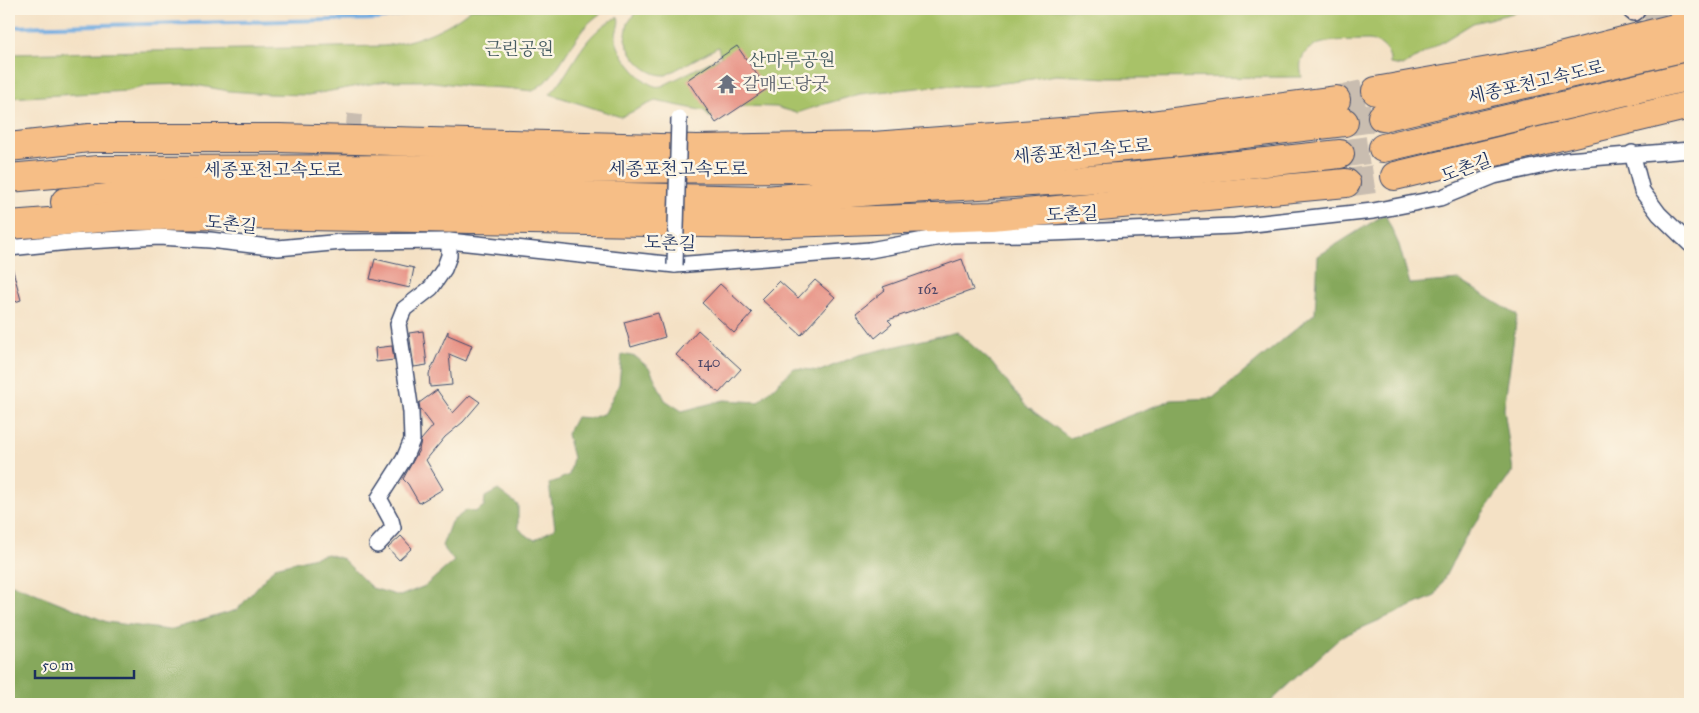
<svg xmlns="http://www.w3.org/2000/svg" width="1699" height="713" viewBox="0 0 1699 713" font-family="'IM FELL Great Primer','Noto Serif KR',serif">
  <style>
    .green { fill: #a8c268; stroke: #627863 }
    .forest { fill: #86a85c; stroke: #506c5d }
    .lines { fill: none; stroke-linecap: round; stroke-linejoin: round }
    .stream { stroke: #70abe1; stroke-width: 4 }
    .building { fill: #e79083 }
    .street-tunnel { stroke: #c9bdb0; stroke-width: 15; stroke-dasharray: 15 8; stroke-linecap: butt }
    .secondary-tunnel { stroke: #c9bdb0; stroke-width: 21; stroke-dasharray: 21 11; stroke-linecap: butt }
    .highway-tunnel { stroke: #c9bdb0; stroke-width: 28; stroke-dasharray: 28 14; stroke-linecap: butt }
    .street-casing { stroke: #3c4a6d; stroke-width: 18 }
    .secondary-casing { stroke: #3c4a6d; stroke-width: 24 }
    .highway-casing { stroke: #3c4a6d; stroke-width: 30 }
    .street { stroke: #fff; stroke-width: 15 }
    .secondary { stroke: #fbe5cf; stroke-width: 21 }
    .highway { stroke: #f6be86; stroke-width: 28 }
    .street-bridge-casing { stroke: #3c4a6d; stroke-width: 18; stroke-linecap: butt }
    .street-bridge { stroke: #fff; stroke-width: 15 }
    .labels { text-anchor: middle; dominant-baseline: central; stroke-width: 5; stroke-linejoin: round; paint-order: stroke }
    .number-label { font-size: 15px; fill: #4e4767 }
    .park-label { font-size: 18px; fill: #455b61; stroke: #fcf5e5 }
    .street-label { font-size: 18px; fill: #1b2f5e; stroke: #fcf5e5 }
    .worship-label { font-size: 18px; fill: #5b616d; stroke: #fcf5e5; text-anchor: start }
  </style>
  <rect width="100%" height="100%" fill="#fcf5e5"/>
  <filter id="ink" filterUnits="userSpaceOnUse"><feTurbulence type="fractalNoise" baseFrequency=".02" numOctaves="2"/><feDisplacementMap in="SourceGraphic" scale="10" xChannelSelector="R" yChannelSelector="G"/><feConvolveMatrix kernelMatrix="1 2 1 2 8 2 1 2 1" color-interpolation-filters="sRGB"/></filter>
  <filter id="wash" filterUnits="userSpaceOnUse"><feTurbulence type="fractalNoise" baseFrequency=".0096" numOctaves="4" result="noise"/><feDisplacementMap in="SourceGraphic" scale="20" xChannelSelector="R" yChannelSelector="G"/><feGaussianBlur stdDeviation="1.12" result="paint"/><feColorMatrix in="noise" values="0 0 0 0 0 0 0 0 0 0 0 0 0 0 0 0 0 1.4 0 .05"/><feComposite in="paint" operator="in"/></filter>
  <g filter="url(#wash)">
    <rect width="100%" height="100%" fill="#f4e1c5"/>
    <g class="green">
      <path d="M471,9h137c-30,16 -37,42 -57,67 -5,6 -12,10 -18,15l-28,-3 -39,-2 -40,-5h-39l-79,14 -39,-1 -40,-3 -39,-7 -40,1 -22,6 -18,1 -101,6v-44l375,-8c33,-5 61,-16 87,-37z"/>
      <path d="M638,9h891l-56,14 -70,43 -13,-2c1,-14 -9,-22 -21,-24 -28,1 -77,-4 -67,37l-194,1 -52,-3 -36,6 -44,5h-39l-77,8 -39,11 -24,8 -21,-6 -36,-1 -18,12 -13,-1 -4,-6 -50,-10 -34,16 -71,-23c19,-19 28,-47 48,-64 6,-6 13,-9 20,-13 3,7 -3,14 -2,22 1,14 26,44 39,47 1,1 6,0 7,0l56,-28h3l-3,-11 -52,28c-20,1 -36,-19 -41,-36l3,-16z"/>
    </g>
    <path class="forest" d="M1385,214l14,31 11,39 49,-4 58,35 -13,94 9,62 -48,67 -30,58 -94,41 -73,67h-1259v-120l11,3 87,35 62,8 68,-20 38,-43 52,-13 16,5 29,29 28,8 25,-10 29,-25 -12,-15 9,-24 16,-12 8,2 9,-6 1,-9 13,-7 20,15v22l6,7 11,6 20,-12 -6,-44 20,-9 4,-17 -6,-24 9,-17 16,1 13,-5 14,-29 3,-30 14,3 14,12 15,31 17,11 42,-11 34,2 36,-34 26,3 39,-16 98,-23 34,30 35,44 44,32 101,-38 42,-2 102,-85 3,-57z"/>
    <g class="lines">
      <path class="stream" d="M9,27l369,-8 25,-5 14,-5"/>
    </g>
    <g id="blocks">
      <g class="building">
        <path d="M737,46l30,43 -51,34 -29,-43z"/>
        <path d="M375,259l39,9 -4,20 -40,-9z"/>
        <path d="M962,259l11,31 -85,30 4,4 -17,14 -19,-25 29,-23 -2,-3z"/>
        <path d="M12,267l9,33 -12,4v-36z"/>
        <path d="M815,280l20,17 -34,38 -40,-36 18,-18 19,17z"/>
        <path d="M720,284l32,29 -18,20 -32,-30z"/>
        <path d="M658,313l7,24 -34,10 -7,-25z"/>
        <path d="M698,330l43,39 -22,24 -43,-38z"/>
        <path d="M423,331l4,34 -13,2 -5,-34z"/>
        <path d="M448,331v4l24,10 -6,16 -17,-7 3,31 -22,2 -1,-13z"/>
        <path d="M392,346l2,14 -18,2 -1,-14z"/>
        <path d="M437,390l16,23 17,-18 10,7 -17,20 -18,15 -19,23 17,29 -24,14 -11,-19 -5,-5 16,-29 2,-10 12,-14 -13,-17 -1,-6z"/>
        <path d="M401,536l11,12 -13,12 -11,-12z"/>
      </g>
    </g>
  </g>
  <g filter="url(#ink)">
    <use href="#blocks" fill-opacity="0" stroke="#3c4a6d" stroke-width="1"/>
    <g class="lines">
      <path class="street-tunnel" d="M349,175l6,-66"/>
      <path class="secondary-tunnel" d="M1651,9l39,74"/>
      <g class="highway-tunnel">
        <path d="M1336,100l40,-9"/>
        <path d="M1344,122l38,-5"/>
        <path d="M1340,154l43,-6"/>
        <path d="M1346,183l49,-7"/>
      </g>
      <defs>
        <g id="street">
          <path d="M1632,153l10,38 17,23 31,30"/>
          <path d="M9,248l60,-6 90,-5 51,3 68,8 64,-6 107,-1 226,24 195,-15 82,-15 73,-1 210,-8 138,-15 67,-13 54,-22 73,-16 123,-10"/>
          <path d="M377,545l16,-17 -2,-8 -12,-22 25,-39 8,-19 -1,-28 -13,-88 6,-15 27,-21 13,-19 5,-13v-15"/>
        </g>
        <path id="secondary" d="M1633,9l1,1"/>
        <g id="highway">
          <path d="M1376,91l164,-29 150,-38"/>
          <path d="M1382,117l308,-71"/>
          <path d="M9,147l80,-9h190l418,11 176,-3 270,-20 193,-26"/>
          <path d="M1383,148l307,-72"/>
          <path d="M1395,176l295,-71"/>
          <path d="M9,178l89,-8 800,-2 271,-25 175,-21"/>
          <path d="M65,202l85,-8 206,-3 409,9 109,-9 262,-15 204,-22"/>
          <path d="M9,225l119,-9 114,-1 516,9 234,-8 354,-33"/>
        </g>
      </defs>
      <use href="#street" class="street-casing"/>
      <use href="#secondary" class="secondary-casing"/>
      <use href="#highway" class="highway-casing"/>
      <use href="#street" class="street"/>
      <use href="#secondary" class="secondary"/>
      <use href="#highway" class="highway"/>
      <defs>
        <path id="street-bridge" d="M675,265l4,-147"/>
      </defs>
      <use href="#street-bridge" class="street-bridge-casing"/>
      <use href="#street-bridge" class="street-bridge"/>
    </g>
  </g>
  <defs>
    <symbol id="temple-bare" viewBox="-9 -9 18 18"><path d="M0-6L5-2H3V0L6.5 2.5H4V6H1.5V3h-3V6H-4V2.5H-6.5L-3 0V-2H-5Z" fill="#6b7280" stroke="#fcf5e5" stroke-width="2.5" paint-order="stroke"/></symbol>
  </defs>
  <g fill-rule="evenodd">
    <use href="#temple-bare" x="713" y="70" width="28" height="28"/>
  </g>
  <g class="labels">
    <g class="number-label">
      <text x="928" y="289">162</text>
      <text x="709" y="362">140</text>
    </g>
    <g class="park-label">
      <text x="519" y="49">근린공원</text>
      <text x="792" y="60">산마루공원</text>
    </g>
    <g class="street-label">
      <text transform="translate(1536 82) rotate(-13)">세종포천고속도로</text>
      <text transform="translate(1082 151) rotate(-5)">세종포천고속도로</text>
      <text transform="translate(1466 168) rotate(-20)">도촌길</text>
      <text x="678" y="169">세종포천고속도로</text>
      <text x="273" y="170">세종포천고속도로</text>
      <text transform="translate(1072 214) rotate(-2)">도촌길</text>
      <text transform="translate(231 224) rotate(6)">도촌길</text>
      <text transform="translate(670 243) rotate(2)">도촌길</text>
    </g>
    <g class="worship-label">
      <text x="742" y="84">갈매도당굿</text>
    </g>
  </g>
  <rect width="1699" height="713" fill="none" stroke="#fcf5e5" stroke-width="30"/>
  <path d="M35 670v8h99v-8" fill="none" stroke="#1b2f5e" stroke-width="2.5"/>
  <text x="42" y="670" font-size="15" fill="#1b2f5e" stroke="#fcf5e5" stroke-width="4" paint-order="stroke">50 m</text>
</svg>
